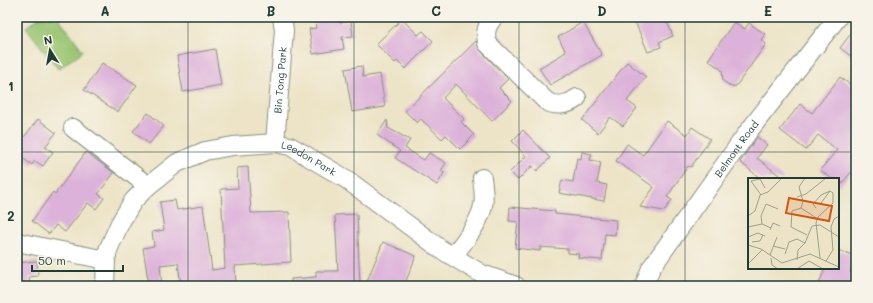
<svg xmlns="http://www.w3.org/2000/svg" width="873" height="303" viewBox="0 0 873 303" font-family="Mali,sans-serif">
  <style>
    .green { fill: #9bc673; stroke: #5d8254 }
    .building { fill: #ddb2da }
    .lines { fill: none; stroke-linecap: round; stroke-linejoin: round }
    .minor-casing { stroke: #86907e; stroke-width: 20 }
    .minor { stroke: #fff; stroke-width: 18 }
    .grid { fill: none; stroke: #1f3d34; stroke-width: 1; stroke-opacity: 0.55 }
    .labels { text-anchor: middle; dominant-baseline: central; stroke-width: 3; stroke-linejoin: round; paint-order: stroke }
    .street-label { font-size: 10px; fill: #1f3d34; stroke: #f7f3e8 }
    .inset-road { fill: none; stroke: #9ba18c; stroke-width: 1 }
    .view { fill: #d45610; fill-opacity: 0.15; stroke: #d45610; stroke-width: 2 }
    .inset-edge { fill: none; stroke: #1f3d34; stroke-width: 2 }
    .neatline { fill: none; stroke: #1f3d34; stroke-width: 1.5 }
    .grid-label { font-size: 13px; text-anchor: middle; font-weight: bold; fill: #1f3d34 }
  </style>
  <rect width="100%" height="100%" fill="#f7f3e8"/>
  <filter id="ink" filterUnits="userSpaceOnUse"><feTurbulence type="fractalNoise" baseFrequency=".025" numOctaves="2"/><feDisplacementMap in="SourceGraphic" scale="8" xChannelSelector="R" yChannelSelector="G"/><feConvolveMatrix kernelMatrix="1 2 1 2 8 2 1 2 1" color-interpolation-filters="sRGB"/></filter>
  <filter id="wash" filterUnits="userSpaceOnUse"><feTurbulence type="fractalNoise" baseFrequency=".012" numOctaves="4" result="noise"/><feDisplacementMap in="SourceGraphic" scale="16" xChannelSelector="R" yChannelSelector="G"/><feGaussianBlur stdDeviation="0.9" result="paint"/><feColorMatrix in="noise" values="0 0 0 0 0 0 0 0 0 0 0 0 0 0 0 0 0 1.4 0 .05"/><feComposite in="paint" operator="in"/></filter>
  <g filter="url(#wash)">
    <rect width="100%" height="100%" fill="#ede4c7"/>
    <path class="green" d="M40,17h18l25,34 -25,18 -32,-42z"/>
    <g id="blocks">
      <g class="building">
        <path d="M314,17h25l1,6 11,-2 2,15 -11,1 2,12 -31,5 -4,-25 7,-1z"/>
        <path d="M633,17h32l8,19 -14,6 2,5 -13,5z"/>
        <path d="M402,19l16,16 5,-4 10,10 -28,28 -8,-8 -2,2 -19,-19z"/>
        <path d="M583,22l19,33 -52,30 -11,-17 27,-16 -8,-15z"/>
        <path d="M734,22l11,7 4,-6 16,11 -4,6 5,4 -27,38 -3,4 -4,1 -9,-6 -1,-11 -14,-10z"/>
        <path d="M856,27v33l-16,-12z"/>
        <path d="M476,41l4,9 28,29 -9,9 13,13 -20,20 -36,-37 -13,14 21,21 -3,3 13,13 -14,14 -14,-14 -4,4 -21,-20 -4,4 -12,-12z"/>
        <path d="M215,49l6,36 -38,7 -6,-36z"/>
        <path d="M627,62l19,15 -19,24 10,7 -14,18 -13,-9 -12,16 -16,-13z"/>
        <path d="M102,63l35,22 -19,27 -34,-22z"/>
        <path d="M362,66l1,11 17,-3 5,33 -33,5 -7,-43z"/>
        <path d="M840,77l16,12v77l-16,20 -2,-2v-5h-6l-12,-9 17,-20 -19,-15 -12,15 -26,-20 20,-26 12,9z"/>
        <path d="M148,113l16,13 -15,18 -16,-13z"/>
        <path d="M38,119l18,14 -11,14 8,5 -10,14 -8,-5 -3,4 -15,-11v-8z"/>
        <path d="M387,120l1,8 22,12 -5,8 19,12 5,-7 17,10 -5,8 3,2 -7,12 -42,-27 5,-7 -23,-16z"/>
        <path d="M667,121l20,14 5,-8 18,12 -19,28 -3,-1 -21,31 5,3 -8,11 -24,-4 14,-20 -38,-26 11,-17 16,11z"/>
        <path d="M523,130l27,28 -13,13 -5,-5 -14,14 -8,-8 16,-16 -14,-15z"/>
        <path d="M757,137l10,8 -10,13 27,21h-23l-21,-17z"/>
        <path d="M86,152l28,21 -16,21 6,4 -8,11 -8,-6 -23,29 -9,-7 -7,9 -17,-13 21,-29 2,2z"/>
        <path d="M582,152l10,2 -2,6 11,2 -4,21 10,2 -3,16 -45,-8 3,-13 11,2 4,-24 4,1z"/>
        <path d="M248,167l3,46 38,-1 2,50 -56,4 1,20h-55l-3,-23 -18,2 2,21h-13l-6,-38 11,-2 -2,-14 12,-2 -4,-28 15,-2 2,10 26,-4 9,64 13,-2 -4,-79 17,-1 -1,-20z"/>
        <path d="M510,207l45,4v3l61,6 -1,15 -10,-1 -3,26 -24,-2 1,-4 -11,-1v-4l-28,-2v4l-25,-3 3,-26 -9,-1z"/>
        <path d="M357,214l3,72h-69v-7l25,-2v-6h22l-3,-56z"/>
        <path d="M383,242l33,14 -12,30h-39z"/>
        <path d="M838,250l18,6 -6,16 6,2v12h-38l7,-18h13z"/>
        <path d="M37,261l1,15 -9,1 1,9h-13v-23z"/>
      </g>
    </g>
  </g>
  <g filter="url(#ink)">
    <use href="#blocks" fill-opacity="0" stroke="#86907e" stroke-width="1"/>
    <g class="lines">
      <defs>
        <g id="minor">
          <path d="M494,17c-8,9 -9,15 -7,26l59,58c10,6 22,4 31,-3"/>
          <path d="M73,128l75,58"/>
          <path id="s1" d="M275,143l9,-113 -2,-13"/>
          <path d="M17,242l89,18"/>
          <path d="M453,256c11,-14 26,-32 30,-50 2,-9 0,-19 -1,-28"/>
          <path id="s2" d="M105,286l1,-26 2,-10 12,-27 13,-22 15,-15 29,-23 28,-12 28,-5 42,-3 15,3 56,33 96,71 40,24 34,12"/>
          <path id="s3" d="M644,286l7,-18 97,-136 90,-115"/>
        </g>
      </defs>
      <use href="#minor" class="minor-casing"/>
      <use href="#minor" class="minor"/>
    </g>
  </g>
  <path class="grid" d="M188,17v269M354,17v269M519,17v269M685,17v269M17,152h839"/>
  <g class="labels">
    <g class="street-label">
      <text stroke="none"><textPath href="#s1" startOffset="63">Bin Tong Park</textPath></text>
      <text stroke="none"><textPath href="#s3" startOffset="166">Belmont Road</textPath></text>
      <text stroke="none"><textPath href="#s2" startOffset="288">Leedon Park</textPath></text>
    </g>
  </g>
  <g transform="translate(748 178)">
    <rect width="91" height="91" fill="#ede4c7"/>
    <path class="inset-road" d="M13,17l-10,-14 9,-2 5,9M49,19l9,-3 20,-16M73,25l9,-12M53,30l2,-7 -4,-14 6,-9M68,30l-3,-4 8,-9 9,-4 3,2v10l-15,14 -2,6 4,35M0,38l7,-5 5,-16 8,-3 14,-14M0,49l14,-3M23,50l-9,-4 -1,-8 5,-12 12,5M22,52l3,-7 7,3M59,57l-16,-8 1,-16 9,-3 17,11M0,59l10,-4 7,3M4,64l8,-1 3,-6M0,67l13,4 21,14 28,-9 29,13M25,68l12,3M37,76l4,-12 8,-3 8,4M22,77l7,-18M23,80l1,7 6,4M49,82l1,-10 7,-7 7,-17 8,-1 19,12M78,83l7,-11 -2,-23 3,-8 5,-3M0,86l14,-14M49,91l12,-8 14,8"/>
    <path class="view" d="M41,20l43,8 -3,15 -43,-8z"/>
    <rect width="91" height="91" class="inset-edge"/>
  </g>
  <rect width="873" height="303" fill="none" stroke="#f7f3e8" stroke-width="44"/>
  <g transform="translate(50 50) rotate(349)" stroke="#f7f3e8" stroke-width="3" paint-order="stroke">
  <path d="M0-3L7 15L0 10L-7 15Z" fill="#1f3d34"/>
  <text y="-6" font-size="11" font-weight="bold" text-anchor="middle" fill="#1f3d34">N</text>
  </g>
  <path d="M32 265v6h91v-6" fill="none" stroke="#1f3d34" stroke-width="2"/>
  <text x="38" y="265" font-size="12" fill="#1f3d34" stroke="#f7f3e8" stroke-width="3" paint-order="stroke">50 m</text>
  <rect x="22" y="22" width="829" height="259" class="neatline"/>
  <g class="grid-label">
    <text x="105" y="16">A</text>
    <text x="271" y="16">B</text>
    <text x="436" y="16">C</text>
    <text x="602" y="16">D</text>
    <text x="768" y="16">E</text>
    <text x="11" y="91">1</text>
    <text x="11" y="221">2</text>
  </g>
</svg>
